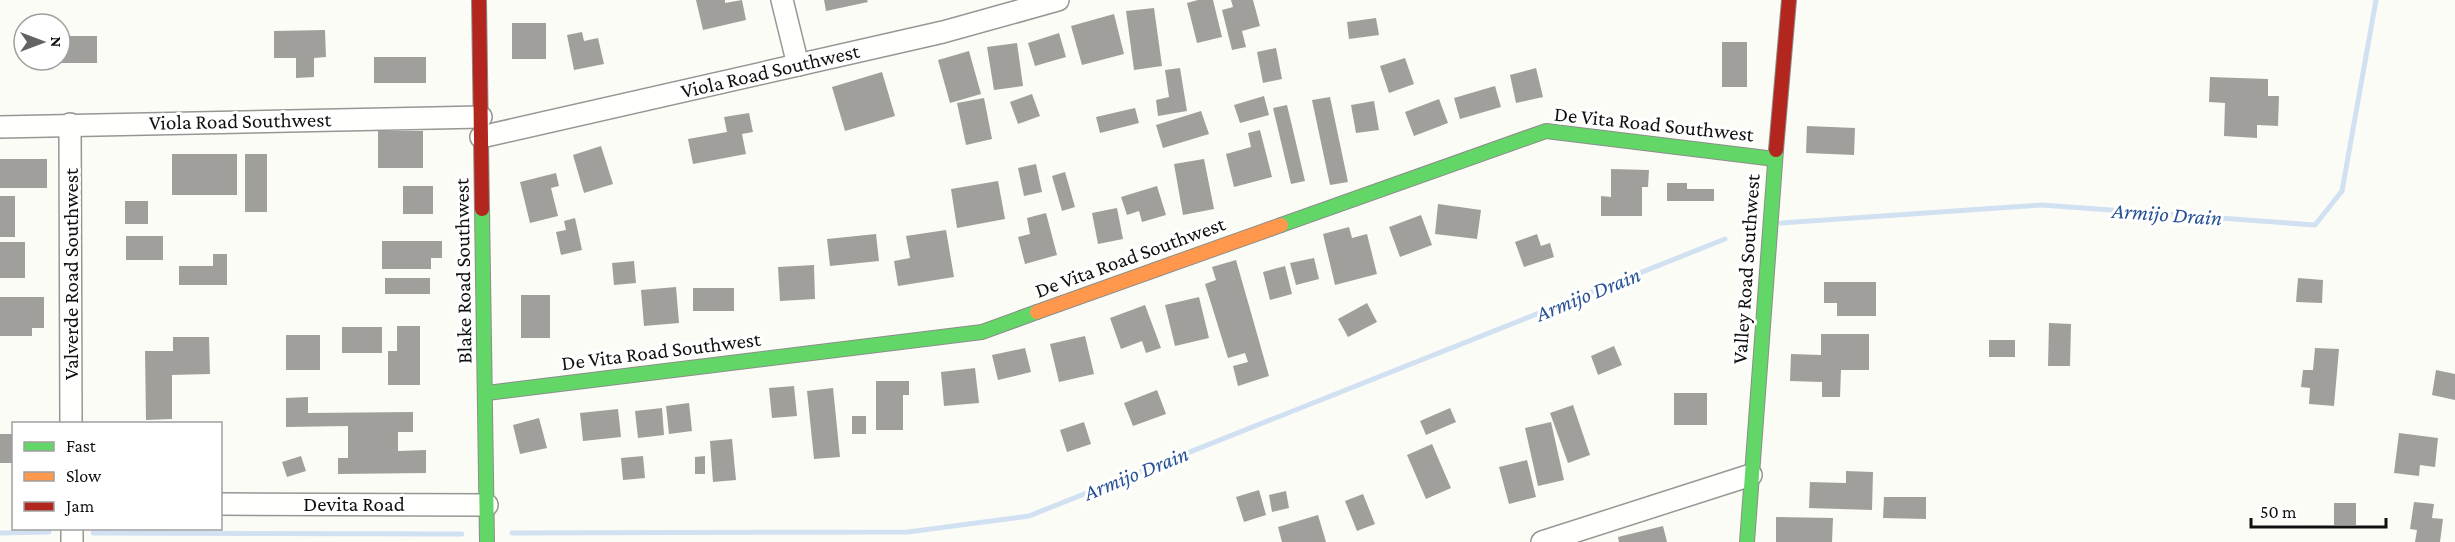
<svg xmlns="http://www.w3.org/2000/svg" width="2455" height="542" viewBox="0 0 2455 542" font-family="'Crimson Pro',serif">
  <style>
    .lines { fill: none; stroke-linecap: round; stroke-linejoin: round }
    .stream { stroke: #d1e1f2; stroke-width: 5 }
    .building { fill: #a09f9c }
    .street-casing { stroke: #969694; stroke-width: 24 }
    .fast-casing { stroke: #8d8d8b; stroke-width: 16 }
    .slow-casing { stroke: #8d8d8b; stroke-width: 16 }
    .jam-casing { stroke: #8d8d8b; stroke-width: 16 }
    .street { stroke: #fffffe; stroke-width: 21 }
    .fast { stroke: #63d668; stroke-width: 14 }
    .slow { stroke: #ff974d; stroke-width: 14 }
    .jam { stroke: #b3261e; stroke-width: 14 }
    .labels { text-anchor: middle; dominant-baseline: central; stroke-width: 6; stroke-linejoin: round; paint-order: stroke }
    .street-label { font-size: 21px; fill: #101010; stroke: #fff }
    .water-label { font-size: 22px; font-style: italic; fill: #265195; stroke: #fff }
  </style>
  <rect width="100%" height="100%" fill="#fcfcf7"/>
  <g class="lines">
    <g class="stream">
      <path d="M1781,223l261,-18 273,20 27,-34 34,-191"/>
      <path d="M0,533l49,-1"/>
      <path d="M93,533l369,1"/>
      <path d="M512,533l396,-1 121,-16 696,-277"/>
    </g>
  </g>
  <g class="building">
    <path d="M696,0h29v3l17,-3 4,20 -43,10z"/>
    <path d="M824,0h43l1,2 -42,9z"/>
    <path d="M1198,0h15l9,37 -25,6 -10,-40z"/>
    <path d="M1231,0h22l7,26 -18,5 4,16 -14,3 -10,-40 11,-3z"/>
    <path d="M1154,8l8,58 -28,4 -8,-59z"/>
    <path d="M1114,14l10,40 -42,11 -11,-39z"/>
    <path d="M1376,18l3,17 -30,4 -2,-17z"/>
    <rect x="512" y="23" width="34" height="36"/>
    <path d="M325,30l1,27 -12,1v19l-18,1v-20h-22v-27z"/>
    <path d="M582,32l2,9 14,-3 6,26 -30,6 -7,-35z"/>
    <path d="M1059,33l7,24 -31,9 -7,-23z"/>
    <path d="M60,36h37v27h-59v-3h22z"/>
    <rect x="1722" y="42" width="25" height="45"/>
    <path d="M1017,43l6,43 -29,4 -7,-43z"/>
    <path d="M1276,48l6,31 -19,4 -6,-31z"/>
    <path d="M969,51l12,43 -31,9 -12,-43z"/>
    <rect x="374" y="57" width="52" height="26"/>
    <path d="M1405,58l9,26 -25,9 -9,-27z"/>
    <path d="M1180,68l7,43 -29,5 -2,-16 13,-3 -4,-27z"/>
    <path d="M1536,68l7,29 -27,6 -6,-28z"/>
    <path d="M882,72l13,44 -50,15 -13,-44z"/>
    <path d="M2210,77l58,2v17h11l-1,30 -21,-1v13l-33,-2 1,-33 -16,-1z"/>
    <path d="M1495,86l6,21 -41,12 -6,-21z"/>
    <path d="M1032,94l8,22 -22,8 -8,-22z"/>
    <path d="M1264,96l5,19 -29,8 -6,-18z"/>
    <path d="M1330,97l18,85 -18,3 -18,-85z"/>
    <path d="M984,98l8,41 -26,6 -9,-42z"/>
    <path d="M1439,99l9,24 -34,13 -9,-24z"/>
    <path d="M1374,101l5,29 -23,3 -5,-28z"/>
    <path d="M1287,105l18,76 -14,3 -18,-76z"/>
    <path d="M1135,108l4,15 -39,10 -4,-16z"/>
    <path d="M1201,111l8,23 -46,14 -7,-23z"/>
    <path d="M749,113l4,19 -11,2 4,20 -53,10 -5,-25 39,-7 -3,-15z"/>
    <path d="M1807,126l48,2 -1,27 -48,-2z"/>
    <path d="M1260,130l12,47 -38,10 -8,-33 25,-7 -3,-14z"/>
    <rect x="378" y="131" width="45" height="37"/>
    <path d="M601,146l12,38 -29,9 -11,-38z"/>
    <rect x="172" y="154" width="65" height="41"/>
    <rect x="245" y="154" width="22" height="58"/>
    <rect x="0" y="159" width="47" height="29"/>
    <path d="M1204,159l10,50 -31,6 -9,-51z"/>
    <path d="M1036,164l6,28 -18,4 -6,-28z"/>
    <path d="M1611,169l38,1 -1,17h-6v29h-41v-20l10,1z"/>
    <path d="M1065,172l10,35 -13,4 -10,-35z"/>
    <path d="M556,173l3,13 -8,2 7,28 -28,7 -10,-41z"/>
    <path d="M998,181l7,38 -48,9 -6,-39z"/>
    <path d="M1667,183h20v6h27v12h-47z"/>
    <rect x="403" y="186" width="30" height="28"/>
    <path d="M1157,186l9,29 -24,7 -3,-11 -12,4 -6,-18z"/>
    <rect x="0" y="196" width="15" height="41"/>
    <rect x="125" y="201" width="23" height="23"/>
    <path d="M1438,204l43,6 -4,29 -42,-5z"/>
    <path d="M1117,208l6,31 -25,5 -6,-31z"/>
    <path d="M1046,213l11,42 -32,9 -7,-27 12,-3 -3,-16z"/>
    <path d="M1421,215l11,30 -32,12 -11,-30z"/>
    <path d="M575,218l7,32 -21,5 -5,-23 10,-2 -2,-9z"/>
    <path d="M1349,227l3,11 15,-4 10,40 -42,11 -12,-51z"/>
    <path d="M946,230l8,47 -56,9 -4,-25 16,-3 -4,-22z"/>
    <path d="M876,234l3,27 -49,5 -3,-27z"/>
    <path d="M1537,234l4,12 9,-3 4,14 -30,10 -9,-25z"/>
    <rect x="126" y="236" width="37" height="24"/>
    <path d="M382,241h60v17h-11v11h-49z"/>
    <rect x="0" y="242" width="25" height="36"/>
    <path d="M213,254h14v31h-48v-19h34z"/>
    <path d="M1314,258l5,21 -23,6 -6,-22z"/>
    <path d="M1236,260l33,116 -31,10 -5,-20 15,-4 -3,-9 -17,5 -23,-74 11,-4 -4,-13z"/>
    <path d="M634,261l2,22 -22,2 -2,-22z"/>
    <path d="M814,265l1,34 -35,2 -2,-34z"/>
    <path d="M1285,266l7,28 -22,6 -7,-28z"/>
    <rect x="385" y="278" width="45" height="16"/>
    <path d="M2298,278l25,2 -1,23 -26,-1z"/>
    <path d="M1824,282h52v34h-39v-13h-13z"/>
    <path d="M676,287l3,36 -35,3 -3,-36z"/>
    <rect x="693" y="288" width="41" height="23"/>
    <rect x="521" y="295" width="29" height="43"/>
    <path d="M0,297h44v31h-12v8h-32z"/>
    <path d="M1199,297l10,41 -34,8 -10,-41z"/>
    <path d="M1367,303l10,19 -29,15 -10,-18z"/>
    <path d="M1145,305l16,43 -15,5 -4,-12 -21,8 -11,-31z"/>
    <path d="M2049,323l22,1 -1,42h-22z"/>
    <path d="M397,326h23v59h-32v-34h9z"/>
    <rect x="342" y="327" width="40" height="26"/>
    <path d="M1821,334h48v36h-28l-1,27h-18v-15l-32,-1 1,-27 30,1z"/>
    <rect x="286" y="335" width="34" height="35"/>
    <path d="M1085,336l9,38 -35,8 -9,-38z"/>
    <path d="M173,337h36l1,37 -38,1v44l-26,1 -1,-69h28z"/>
    <rect x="1989" y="340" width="26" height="17"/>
    <path d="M1614,346l8,19 -24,10 -7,-19z"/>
    <path d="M1025,348l6,24 -33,8 -6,-25z"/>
    <path d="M2315,348l24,1 -5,57 -25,-2 1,-16 -9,-1 2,-17h10z"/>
    <path d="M975,368l4,35 -35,3 -3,-34z"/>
    <path d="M2436,370l19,4v26l-23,-5z"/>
    <path d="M876,381h33v14h-6v35h-27z"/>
    <path d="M794,386l3,30 -25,2 -3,-30z"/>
    <path d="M833,388l7,69 -26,2 -7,-68z"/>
    <path d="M1157,390l9,24 -33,12 -9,-23z"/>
    <rect x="1674" y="393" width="33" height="32"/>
    <path d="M308,397v16l105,-1v20h-15v19l28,-1v23l-88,1v-16h10v-32l-62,1v-29z"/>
    <path d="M689,403l3,28 -23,3 -3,-28z"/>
    <path d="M1573,405l17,50 -22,8 -18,-50z"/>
    <path d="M662,408l2,27 -26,3 -3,-27z"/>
    <path d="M1450,408l6,14 -30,13 -6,-14z"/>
    <path d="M618,409l3,28 -38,4 -3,-28z"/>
    <rect x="852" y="416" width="14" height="18"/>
    <path d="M539,418l8,30 -27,6 -7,-29z"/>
    <path d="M1084,422l7,22 -24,8 -7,-22z"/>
    <path d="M1551,422l13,58 -26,6 -13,-58z"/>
    <path d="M2399,433l39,5 -3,29 -15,-2 -1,11 -25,-3z"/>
    <rect x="0" y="434" width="14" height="29"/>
    <path d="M732,439l4,41 -23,2 -3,-41z"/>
    <path d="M1432,444l19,44 -25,11 -19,-44z"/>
    <path d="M301,456l5,15 -19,6 -5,-15z"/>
    <path d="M643,456l2,22 -22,2 -2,-22z"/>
    <path d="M705,456v18h-10v-17z"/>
    <path d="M1527,460l9,37 -27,7 -10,-37z"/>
    <path d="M1846,471l27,1 -1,38 -63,-2 1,-26 36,1z"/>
    <path d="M1259,490l7,25 -22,7 -8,-25z"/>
    <path d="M1286,491l3,17 -17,4 -3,-17z"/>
    <path d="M1363,494l12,30 -18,7 -12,-30z"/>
    <path d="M1884,497h42v22l-43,-1z"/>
    <path d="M2414,502l20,2 -2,14 11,1 -3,23h-25l2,-12 -7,-1z"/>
    <rect x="2334" y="503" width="22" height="22"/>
    <path d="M1318,515l8,27h-44l-4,-15z"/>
    <path d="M1776,517l57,1 -1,24h-56z"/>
    <path d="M1663,526l4,16h-48l-1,-5z"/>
  </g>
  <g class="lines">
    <defs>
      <g id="street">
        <path d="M782,0l16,65"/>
        <path d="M70,124l1,300"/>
        <path d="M0,127l481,-10"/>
        <path d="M481,137l462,-105 115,-32"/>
        <path d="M220,504l267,1"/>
        <path d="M72,528v14"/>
        <path d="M1542,542l209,-67"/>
      </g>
      <g id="fast">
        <path d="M482,209l5,333"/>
        <path d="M1281,225l265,-94 229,28"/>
        <path d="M487,393l495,-61 55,-20"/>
        <path d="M1747,542l29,-392"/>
      </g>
      <path id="slow" d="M1037,312l244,-87"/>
      <g id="jam">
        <path d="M479,0l3,209"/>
        <path d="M1776,150l13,-150"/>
      </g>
    </defs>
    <use href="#street" class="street-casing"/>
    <use href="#fast" class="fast-casing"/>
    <use href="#slow" class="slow-casing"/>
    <use href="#jam" class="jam-casing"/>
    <use href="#street" class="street"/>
    <use href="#fast" class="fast"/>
    <use href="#slow" class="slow"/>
    <use href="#jam" class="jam"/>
  </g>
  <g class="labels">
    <g class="street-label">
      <text transform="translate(770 71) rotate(-13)">Viola Road Southwest</text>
      <text transform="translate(240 121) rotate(-1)">Viola Road Southwest</text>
      <text transform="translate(1654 124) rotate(6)">De Vita Road Southwest</text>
      <text transform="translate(1130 257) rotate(-20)">De Vita Road Southwest</text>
      <text transform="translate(1746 269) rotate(-86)">Valley Road Southwest</text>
      <text transform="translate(463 271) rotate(-91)">Blake Road Southwest</text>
      <text transform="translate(71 274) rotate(-90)">Valverde Road Southwest</text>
      <text transform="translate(661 351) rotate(-7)">De Vita Road Southwest</text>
      <text x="354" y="504">Devita Road</text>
    </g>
    <g class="water-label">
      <text transform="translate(2167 214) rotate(4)">Armijo Drain</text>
      <text transform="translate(1588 294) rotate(-22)">Armijo Drain</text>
      <text transform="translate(1136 473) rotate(-22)">Armijo Drain</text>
    </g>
  </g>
  <rect x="12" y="422" width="210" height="108" fill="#ffffff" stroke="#9f9f9f" stroke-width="1.5"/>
  <rect x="24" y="442" width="30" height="9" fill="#63d668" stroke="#9f9f9f" stroke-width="1.5"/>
  <text x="66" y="452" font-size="18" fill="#101010">Fast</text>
  <rect x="24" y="472" width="30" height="9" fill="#ff974d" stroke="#9f9f9f" stroke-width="1.5"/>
  <text x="66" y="482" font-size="18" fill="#101010">Slow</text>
  <rect x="24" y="502" width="30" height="9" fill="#b3261e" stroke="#9f9f9f" stroke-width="1.5"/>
  <text x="66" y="512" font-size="18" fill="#101010">Jam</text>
  <g transform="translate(42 42) rotate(90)"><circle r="28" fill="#ffffff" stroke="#9f9f9f" stroke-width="1.5"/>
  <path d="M0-4.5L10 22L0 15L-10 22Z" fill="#636361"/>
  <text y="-9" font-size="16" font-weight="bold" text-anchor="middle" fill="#101010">N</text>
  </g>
  <path d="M2251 518v9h135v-9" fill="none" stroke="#101010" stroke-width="3"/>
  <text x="2260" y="518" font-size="18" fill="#101010" stroke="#ffffff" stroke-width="4.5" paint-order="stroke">50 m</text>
</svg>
